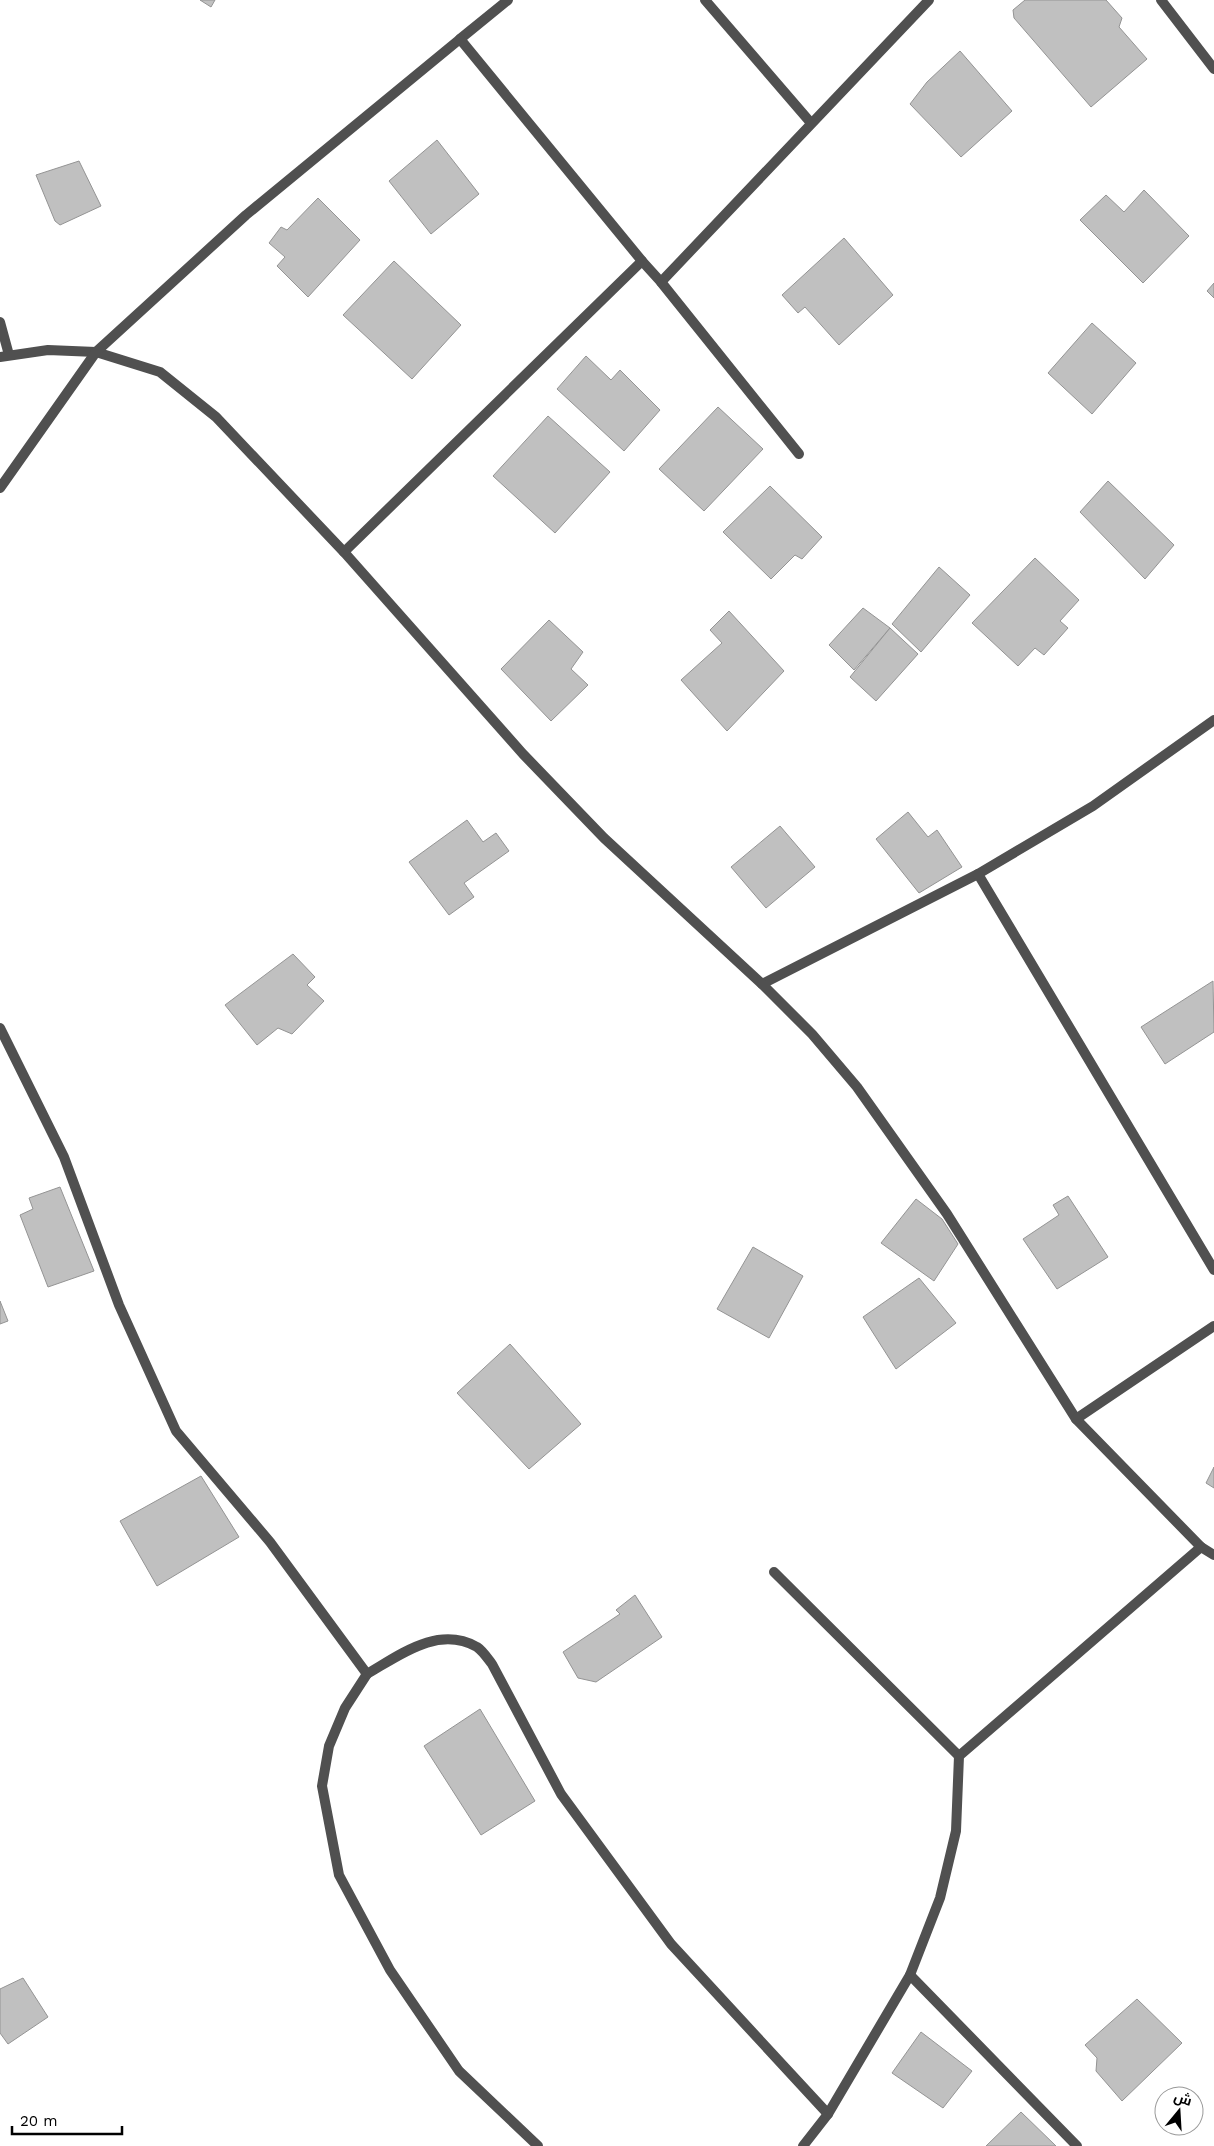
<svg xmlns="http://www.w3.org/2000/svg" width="1214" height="2146" viewBox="0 0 1214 2146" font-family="'Work Sans',Cairo,sans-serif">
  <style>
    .building { fill: #c0c0c0; stroke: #949494 }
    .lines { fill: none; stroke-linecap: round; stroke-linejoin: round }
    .minor { stroke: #505050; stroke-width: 10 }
  </style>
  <rect width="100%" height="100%" fill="#fff"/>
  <g class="building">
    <path d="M200,0h15l-4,7z"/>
    <path d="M1025,0h81l16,18 -3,9 28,32 -56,48 -77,-89 -1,-8z"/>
    <path d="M960,51l52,60 -51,46 -51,-53 17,-22z"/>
    <path d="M437,140l42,54 -48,40 -42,-53z"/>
    <path d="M79,161l22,45 -41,19 -5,-4 -19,-46z"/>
    <path d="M1144,190l45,46 -46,47 -63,-63 26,-25 18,17z"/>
    <path d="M318,198l42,42 -52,57 -31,-31 8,-9 -16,-14 12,-16 6,3z"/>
    <path d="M844,238l49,57 -54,50 -34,-38 -7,6 -16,-18z"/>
    <path d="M394,261l67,64 -49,54 -69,-64z"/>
    <path d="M1214,283v15l-7,-7z"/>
    <path d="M1092,323l44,40 -44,51 -44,-41z"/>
    <path d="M586,356l25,24 9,-10 40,40 -36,41 -67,-62z"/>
    <path d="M718,407l45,42 -59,62 -45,-42z"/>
    <path d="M548,416l62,56 -55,61 -62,-57z"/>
    <path d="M1108,481l66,64 -29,34 -65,-67z"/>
    <path d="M770,486l52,51 -20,22 -7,-4 -24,24 -48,-47z"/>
    <path d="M1035,558l44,42 -19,21 8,7 -24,27 -9,-7 -17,18 -46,-43z"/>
    <path d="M939,567l31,28 -49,57 -29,-28z"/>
    <path d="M863,608l27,20 -36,42 -25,-25z"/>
    <path d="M729,611l55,60 -57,60 -46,-51 41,-37 -12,-13z"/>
    <path d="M549,620l34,32 -12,17 17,16 -37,36 -50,-52z"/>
    <path d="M890,628l28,26 -42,47 -26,-24z"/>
    <path d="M908,812l20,25 9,-7 25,37 -43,26 -43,-54z"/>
    <path d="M467,820l16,22 13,-9 13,18 -45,32 10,14 -25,18 -40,-53z"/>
    <path d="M780,826l35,41 -49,41 -35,-41z"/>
    <path d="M293,954l22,23 -8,8 17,16 -32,33 -14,-6 -21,17 -32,-40z"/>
    <path d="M1213,981l1,51 -49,32 -24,-37z"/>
    <path d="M60,1187l34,84 -46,16 -28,-72 13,-6 -4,-11z"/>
    <path d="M1068,1196l40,61 -51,32 -34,-50 36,-24 -6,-10z"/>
    <path d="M916,1199l26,20 16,25 -24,37 -53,-38z"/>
    <path d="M753,1247l50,29 -34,62 -52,-29z"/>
    <path d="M919,1278l37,45 -60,46 -33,-52z"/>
    <path d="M0,1301l8,20 -8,3z"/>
    <path d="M510,1344l71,80 -52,45 -72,-76z"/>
    <path d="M1214,1467v21l-8,-5z"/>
    <path d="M201,1476l38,61 -82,49 -37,-65z"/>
    <path d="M635,1595l27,42 -66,45 -18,-4 -15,-26 57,-38 -4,-4z"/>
    <path d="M480,1709l55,92 -54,34 -57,-89z"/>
    <path d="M23,1978l25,39 -40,27 -8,-11v-44z"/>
    <path d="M1137,1999l45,44 -60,58 -26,-30 1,-13 -12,-13z"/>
    <path d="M921,2032l51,39 -29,37 -51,-35z"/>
    <path d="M1021,2112l35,34h-70z"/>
  </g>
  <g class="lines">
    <g class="minor">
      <path d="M705,0l106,123"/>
      <path d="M1161,0l53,69"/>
      <path d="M460,39l48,-39"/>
      <path d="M661,282l138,172"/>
      <path d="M0,322l9,33"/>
      <path d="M0,357l48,-7 48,2 64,20 56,45 128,135 179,202 81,84 158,146 216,-110 115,-68 121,-86"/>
      <path d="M0,488l96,-136 150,-137 214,-176 182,222"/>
      <path d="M344,552l298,-291 19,21 268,-282"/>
      <path d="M978,874l236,396"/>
      <path d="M762,984l50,50 45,53 90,127 129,205 125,128 -242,209 -3,75 -16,67 -30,77 -82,139 -25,32"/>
      <path d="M0,1028l64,129 55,148 57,126 94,111 97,132 -22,34 -16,38 -7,40 17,89 51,95 69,101 79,75"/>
      <path d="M1076,1419l138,-93"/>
      <path d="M1201,1547l13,8"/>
      <path d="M774,1572l185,184"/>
      <path d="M367,1674c33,-19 71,-49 110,-27 6,4 11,12 15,17l69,130 110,150 157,170"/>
      <path d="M910,1975l167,171"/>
    </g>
  </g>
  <g transform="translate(1179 2111) rotate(18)"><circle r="24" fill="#ffffff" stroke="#999999"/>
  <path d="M0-4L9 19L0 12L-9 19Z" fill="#000000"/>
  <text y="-8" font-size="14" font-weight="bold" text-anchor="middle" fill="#000000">ش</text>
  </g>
  <path d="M12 2126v8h110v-8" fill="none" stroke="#000000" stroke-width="2.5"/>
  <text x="20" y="2126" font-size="15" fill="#000000" stroke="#ffffff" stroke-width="4" paint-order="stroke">20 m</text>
</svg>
